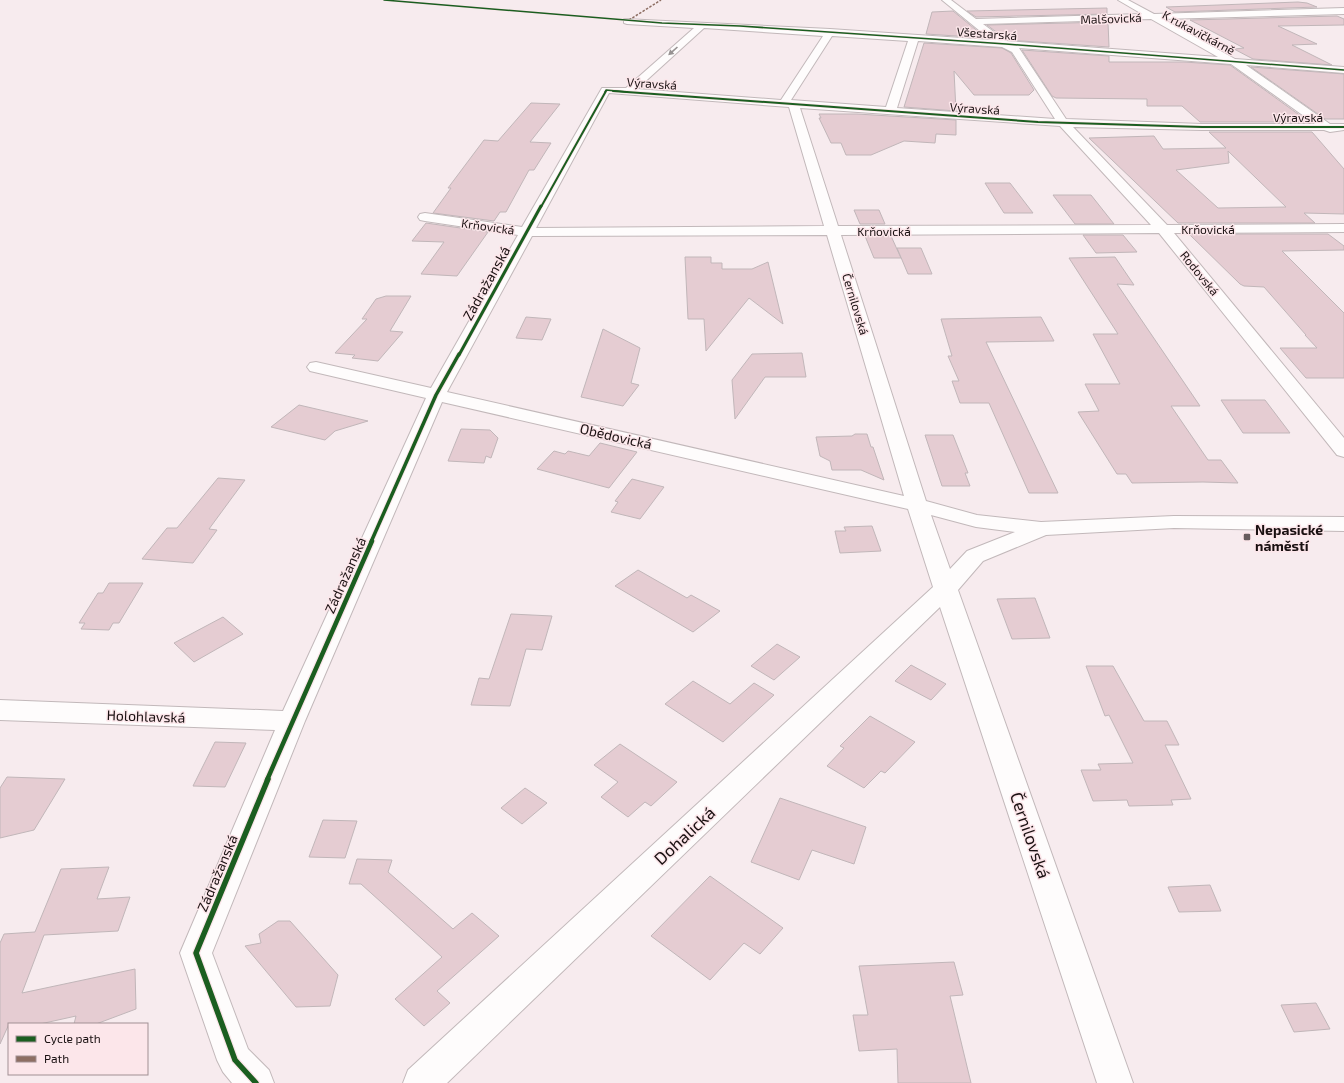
<svg xmlns="http://www.w3.org/2000/svg" width="1344" height="1083" viewBox="0 0 1344 1083" font-family="'Exo 2',sans-serif">
  <style>
    .building { fill: #e5ccd2; stroke: #c1b6b9; fill-rule: evenodd }
    .lines { fill: none; stroke-linecap: round; stroke-linejoin: round }
    .minor-casing { stroke: #c2b8ba; stroke-width: 2 }
    .minor { fill: #fefcfc; fill-rule: evenodd }
    .quiet { stroke: #8d6e63; stroke-width: 1.5; stroke-dasharray: 2.5 1.5; stroke-linecap: butt }
    .cycleway-far5-casing { stroke: #fce6ea; stroke-width: 2.5 }
    .cycleway-far4-casing { stroke: #fce6ea; stroke-width: 3.5 }
    .cycleway-far3-casing { stroke: #fce6ea; stroke-width: 4.5 }
    .cycleway-far2-casing { stroke: #fce6ea; stroke-width: 5.5 }
    .cycleway-far1-casing { stroke: #fce6ea; stroke-width: 7 }
    .cycleway-casing { stroke: #fce6ea; stroke-width: 8 }
    .cycleway-far5 { stroke: #1b5e20; stroke-width: 1.5 }
    .cycleway-far4 { stroke: #1b5e20; stroke-width: 2 }
    .cycleway-far3 { stroke: #1b5e20; stroke-width: 3 }
    .cycleway-far2 { stroke: #1b5e20; stroke-width: 3.5 }
    .cycleway-far1 { stroke: #1b5e20; stroke-width: 4.5 }
    .cycleway { stroke: #1b5e20; stroke-width: 5.5 }
    .oneway { fill: #979292 }
    .poi-dot { fill: #675d5e; stroke: #fce6ea; stroke-width: 1.5 }
    .labels { text-anchor: middle; dominant-baseline: central; stroke-width: 3; stroke-linejoin: round; paint-order: stroke }
    .far-street-label { font-size: 12px; fill: #191011; stroke: #fce6ea }
    .street-label { font-size: 14px; fill: #191011; stroke: #fce6ea }
    .poi-label { font-size: 14px; font-weight: bold; fill: #191011; stroke: #fce6ea; text-anchor: start }
    .near-street-label { font-size: 17px; fill: #191011; stroke: #fce6ea }
  </style>
  <rect width="100%" height="100%" fill="#f7ebee"/>
  <g class="building">
    <path d="M1298,2l9,1 10,4 -142,5 -9,-5z"/>
    <path d="M1107,8v6l-131,3 -9,-6z"/>
    <path d="M953,11l33,27 -60,-4 6,-22z"/>
    <path d="M1337,16l7,3v6l-66,1 39,18 -25,1 40,20 -79,-6 -19,-10 10,-1 -54,-28z"/>
    <path d="M1108,22l1,25 -102,-7 -20,-15z"/>
    <path d="M924,43l78,5 9,5 23,37 -5,5h-55l-20,-24 2,40 -52,-4z"/>
    <path d="M1022,50l87,6v6h75l46,3 75,54h-4l3,3h-104l-18,-16h-35v-7l-91,-1 -4,-2z"/>
    <path d="M1251,67l93,7v45h-19z"/>
    <path d="M531,103l29,1 -30,38 21,1 -17,27h-5l-23,42h-6l-6,9 -61,-8 18,-25h-3l36,-48 14,1z"/>
    <path d="M819,114h38l99,6v15l-20,-1 -1,9 -31,-2 -33,14h-25l-5,-12h-10l-12,-25h2z"/>
    <path d="M1209,132h103l32,37v45l-40,-1 11,10h-137l-89,-85 65,-2 9,13 63,-1zM1228,151l58,56 -68,1 -42,-38 53,-7z"/>
    <path d="M985,183h25l23,30h-29z"/>
    <path d="M1053,195h38l23,29h-39z"/>
    <path d="M854,210h25l6,14h-25z"/>
    <path d="M426,223l62,9 -31,44 -36,-2 23,-32 -32,-1z"/>
    <path d="M1189,234h139l16,12v4l-62,1 62,62v65h-38l-26,-30h37l-12,-13h1l-42,-48 -20,-1 -4,-2z"/>
    <path d="M1083,235h40l14,17 -41,1z"/>
    <path d="M865,236h26l10,22h-27z"/>
    <path d="M897,248h24l11,26h-24z"/>
    <path d="M685,257h26v6h11v6h30l16,-7 15,62 -34,-26 -43,53 -2,-32h-16z"/>
    <path d="M1115,257l19,28 -17,-1 83,122h-29l37,54h13l17,23 -35,-1 -71,1 -6,-9h-9l-39,-62 21,-1 -14,-27h35l-27,-50h25l-49,-76z"/>
    <path d="M386,296h25l-21,35 13,1 -25,29 -26,-3 3,-3 -20,-2 32,-34h-5l14,-20z"/>
    <path d="M526,317l25,2 -9,21 -26,-2z"/>
    <path d="M1041,317l13,24 -68,1 72,151h-29l-40,-90h-29l-8,-22h7l-11,-25h4l-11,-37z"/>
    <path d="M603,329l37,19 -9,35 8,2 -16,21 -42,-9z"/>
    <path d="M802,353l4,24h-41l-30,42 -3,-39 20,-26z"/>
    <path d="M1221,400h44l25,33h-47z"/>
    <path d="M299,405l69,16 -33,10 -10,9 -54,-13z"/>
    <path d="M461,429l29,1 8,8 -7,20 -5,-2 -2,7 -36,-2z"/>
    <path d="M855,434h12l4,13h2l11,33 -23,-10h-29l-2,-9 -10,-5 -4,-19 36,-1z"/>
    <path d="M925,435h28l15,38h-3l5,13h-28z"/>
    <path d="M600,443l37,9 -28,36 -72,-19 17,-18 11,3 3,-3 21,5z"/>
    <path d="M218,478l27,2 -36,49 8,1 -24,33 -51,-4 25,-31h10z"/>
    <path d="M632,479l32,8 -24,32 -29,-7 7,-10 -3,-1z"/>
    <path d="M872,526l9,25 -41,2 -5,-22h11l-2,-4z"/>
    <path d="M638,570l49,28 4,-3 29,16 -27,21 -78,-46z"/>
    <path d="M109,583h34l-24,40h-6l-4,7 -28,-1 4,-6h-6l19,-30h5z"/>
    <path d="M1035,598l15,40 -38,1 -15,-40z"/>
    <path d="M511,614l41,2 -10,34 -16,-1 -16,57 -39,-1 8,-27 10,1z"/>
    <path d="M223,617l20,17 -49,28 -20,-19z"/>
    <path d="M777,644l23,13 -26,23 -23,-14z"/>
    <path d="M911,665l35,19 -15,16 -36,-19z"/>
    <path d="M1086,666h27l31,55h23l12,24h-14l26,54 -20,1 2,5 -44,1 -2,-6 -34,1 -12,-31h20l-3,-6 35,-1 -24,-48 -4,1z"/>
    <path d="M693,681l37,23 24,-21 20,12 -51,47 -58,-38z"/>
    <path d="M870,716l45,26 -30,31 -4,-2 -17,17 -37,-22 17,-18 -4,-2z"/>
    <path d="M215,742l31,1 -21,44 -32,-1z"/>
    <path d="M620,744l57,38 -26,24 -6,-4 -17,15 -27,-20 17,-15 -24,-17z"/>
    <path d="M7,777l58,2 -31,51 -34,8v-50z"/>
    <path d="M525,788l22,15 -25,21 -21,-16z"/>
    <path d="M780,798l86,29 -12,37 -42,-14 -13,30 -48,-18z"/>
    <path d="M323,820l34,1 -12,37 -36,-1z"/>
    <path d="M357,859l35,1 -4,12 65,57 19,-16 27,23 -62,55 13,12 -26,23 -29,-27 47,-42 -81,-73h-12z"/>
    <path d="M109,867l-12,32 33,-2 -12,34 -74,4 -22,58 113,-24 1,40 -40,15h-22l2,-8 -36,8h-31l-9,20v-101l4,-9 31,-2 26,-63z"/>
    <path d="M710,876l73,52 -23,26 -16,-11 -34,37 -59,-44z"/>
    <path d="M1210,885l11,26 -42,1 -11,-25z"/>
    <path d="M278,921h12l48,54 -8,31 -34,1 -51,-61 16,-3 -2,-9z"/>
    <path d="M954,962l9,33 -13,1 21,87h-73l-1,-34 -38,2 -6,-36h15l-9,-49z"/>
    <path d="M1316,1003l14,26 -36,3 -13,-27z"/>
  </g>
  <g class="lines">
    <defs>
      <path id="minor" d="M942,0h9l25,19 166,-5 -24,-14h10l26,14 190,-6v6l-181,5 72,40 109,8v6l-98,-8 84,59h14v6l-14,2 -6,-2h-122l-129,-3 94,98 177,-1v8l-170,1 170,205v19l-7,-2 -178,-222 -318,2 85,266 51,14 64,7 133,-6 170,1v14l-170,-3 -128,7 -63,26 -25,29 175,493h-36l-157,-476 -493,476h-44l5,-13 525,-483 -25,-78 -466,-107 -137,319 -93,232 36,96 21,21 5,13h-42l-9,-11 -6,-12 -37,-107 95,-223 -275,-10v-20l283,11 143,-313 -116,-27 -3,-4 3,-4 6,-1 115,26 87,-153 -93,-14 -5,-1 -2,-3 2,-3 5,-1 97,14 80,-139h24l68,-60 -67,-4 -3,-1v-4l206,10 161,11zM1151,19l67,38 -212,-16 -23,-17zM704,28l119,8 -42,64 -144,-11zM832,36l76,5 -22,66 -95,-7zM918,41l84,6 10,5 43,67 -158,-11zM1019,48l212,16 84,60h-113l-136,-5zM609,93l180,14 35,119 -288,2zM800,108l260,18 91,99 -313,1zM827,235l77,261 -457,-104 85,-156zM931,515l45,12 39,5 -48,19 -17,18z"/>
    </defs>
    <use href="#minor" class="minor-casing"/>
    <use href="#minor" class="minor"/>
    <path class="quiet" d="M629,20l32,-20"/>
    <defs>
      <g id="cycleway-far5">
        <path d="M384,0l278,23 78,3 266,18 338,26"/>
        <path d="M605,92l1,-2 21,2"/>
      </g>
      <g id="cycleway-far4">
        <path d="M613,91l425,31 164,5h142"/>
        <path d="M541,207l65,-116"/>
      </g>
      <path id="cycleway-far3" d="M459,355l82,-149"/>
      <path id="cycleway-far2" d="M371,542l65,-147 23,-41"/>
      <path id="cycleway-far1" d="M267,780l105,-239"/>
      <path id="cycleway" d="M256,1083l-21,-23 -39,-107 72,-174"/>
    </defs>
    <use href="#cycleway-far5" class="cycleway-far5-casing"/>
    <use href="#cycleway-far4" class="cycleway-far4-casing"/>
    <use href="#cycleway-far3" class="cycleway-far3-casing"/>
    <use href="#cycleway-far2" class="cycleway-far2-casing"/>
    <use href="#cycleway-far1" class="cycleway-far1-casing"/>
    <use href="#cycleway" class="cycleway-casing"/>
    <use href="#cycleway-far5" class="cycleway-far5"/>
    <use href="#cycleway-far4" class="cycleway-far4"/>
    <use href="#cycleway-far3" class="cycleway-far3"/>
    <use href="#cycleway-far2" class="cycleway-far2"/>
    <use href="#cycleway-far1" class="cycleway-far1"/>
    <use href="#cycleway" class="cycleway"/>
  </g>
  <defs><path id="oneway-solid" d="M-6-.8H1V-3.2L6.5 0L1 3.2V.8H-6Z"/></defs>
  <use class="oneway" href="#oneway-solid" transform="translate(673 51) rotate(138)"/>
  <rect class="poi-dot" x="1243" y="533" width="8" height="8" rx="2"/>
  <g class="labels">
    <g class="far-street-label">
      <text transform="translate(1111 18) rotate(-2)">Malšovická</text>
      <text transform="translate(1199 32) rotate(28)">K rukavičkárně</text>
      <text transform="translate(987 33) rotate(4)">Všestarská</text>
      <text transform="translate(652 83) rotate(4)">Výravská</text>
      <text transform="translate(975 108) rotate(4)">Výravská</text>
      <text x="1298" y="117">Výravská</text>
      <text transform="translate(488 226) rotate(8)">Krňovická</text>
      <text x="1208" y="229">Krňovická</text>
      <text x="884" y="231">Krňovická</text>
      <text transform="translate(1200 273) rotate(51)">Rodovská</text>
      <text transform="translate(856 304) rotate(73)">Černilovská</text>
    </g>
    <g class="street-label">
      <text transform="translate(486 283) rotate(-61)">Zádražanská</text>
      <text transform="translate(616 436) rotate(13)">Obědovická</text>
      <text transform="translate(345 575) rotate(-66)">Zádražanská</text>
      <text transform="translate(146 716) rotate(2)">Holohlavská</text>
      <text transform="translate(217 873) rotate(-67)">Zádražanská</text>
    </g>
    <g class="poi-label">
      <text x="1255" y="529">Nepasické<tspan x="1255" dy="16">náměstí</tspan></text>
    </g>
    <g class="near-street-label">
      <text transform="translate(684 835) rotate(-43)">Dohalická</text>
      <text transform="translate(1031 835) rotate(71)">Černilovská</text>
    </g>
  </g>
  <rect x="8" y="1023" width="140" height="52" fill="#fce6ea" stroke="#a19093"/>
  <rect x="16" y="1036" width="20" height="6" fill="#1b5e20" stroke="#a19093"/>
  <text x="44" y="1043" font-size="12" fill="#191011">Cycle path</text>
  <rect x="16" y="1056" width="20" height="6" fill="#8d6e63" stroke="#a19093"/>
  <text x="44" y="1063" font-size="12" fill="#191011">Path</text>
</svg>
